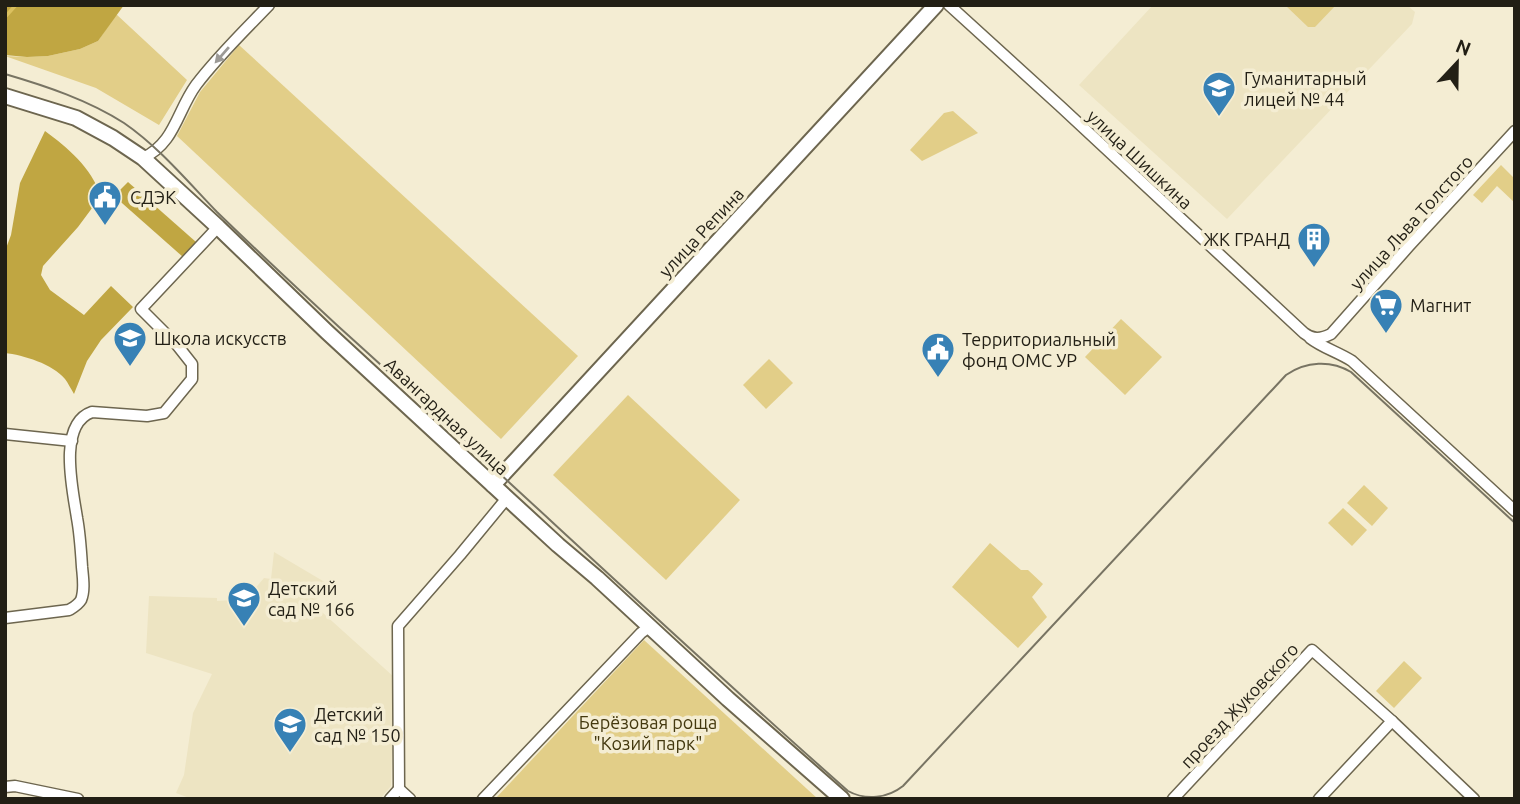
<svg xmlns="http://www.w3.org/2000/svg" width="1520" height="804" viewBox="0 0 1520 804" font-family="Ubuntu,sans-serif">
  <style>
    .built { fill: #ede4c2 }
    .green { fill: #e2ce88 }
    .forest { fill: #c0a642 }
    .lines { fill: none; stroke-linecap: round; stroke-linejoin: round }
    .stream { stroke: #dbc05f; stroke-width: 3.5 }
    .street-casing { stroke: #6d664f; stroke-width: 13 }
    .secondary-casing { stroke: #6d664f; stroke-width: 18 }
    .street { stroke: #fff; stroke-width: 10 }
    .secondary { stroke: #fff; stroke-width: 14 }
    .tram { stroke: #787463; stroke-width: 2 }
    .oneway { fill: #9c9a96 }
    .labels { text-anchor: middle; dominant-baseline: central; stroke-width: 7; stroke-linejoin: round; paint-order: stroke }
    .poi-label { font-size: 18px; fill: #221f15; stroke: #f4edd3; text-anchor: start }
    .street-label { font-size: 18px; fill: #221f15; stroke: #f4edd3 }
    .park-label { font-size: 18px; fill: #43380e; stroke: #f4edd3 }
  </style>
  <rect width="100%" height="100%" fill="#f4edd3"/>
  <g class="built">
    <path d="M1153,5h254l8,7 -3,12 -185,195 -148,-134z"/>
    <path d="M274,552l54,32 -15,20 81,73 -3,109 -11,13h-188l-16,-6 8,-18 9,-62 19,-39 -66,-21 3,-57 68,2v3l29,-2 18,-21 7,1z"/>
  </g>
  <g class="green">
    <path d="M1285,5h51l-21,22h-7z"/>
    <path d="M116,14l71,66 -28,45 -63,-37 -91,-32 22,1 21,-1 32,-7 18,-8z"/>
    <path d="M239,45l339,311 -77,83 -324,-303 23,-44z"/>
    <path d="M953,111l25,22 -56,28 -12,-11 34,-37z"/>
    <path d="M1501,165l12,12h2v26l-18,-17 -15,17 -9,-8z"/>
    <path d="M1121,319l41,38 -37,38 -40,-38z"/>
    <path d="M769,359l24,24 -27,26 -23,-24z"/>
    <path d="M628,395l112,105 -74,80 -113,-105z"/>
    <path d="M1364,485l24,23 -16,18 -25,-23z"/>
    <path d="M1343,508l24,22 -15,16 -24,-23z"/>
    <path d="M990,543l31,27h7l15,14 -11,13 15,20 -29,31 -66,-61z"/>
    <path d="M644,640l174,159h-323z"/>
    <path d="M1404,661l18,17 -28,30 -18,-17z"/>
  </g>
  <g class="forest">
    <path d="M5,5h119l-26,36 -18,8 -32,7 -21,1 -22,-2z"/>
    <path d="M45,131c23,17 46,36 56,65l-23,31 -35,39 -2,9 9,15 34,25 27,-29 22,21 -32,33 -14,21 -13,33c-3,-5 -6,-11 -9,-15 -12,-15 -42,-24 -60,-26v-102l6,-16 9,-52z"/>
    <path d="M128,182l68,60 -13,15 -69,-61z"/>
  </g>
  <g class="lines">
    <path class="stream" d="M5,17l11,-12"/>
    <defs>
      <g id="street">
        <path d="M949,5l111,101 244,227c9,7 17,6 27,1l78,-88 106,-115"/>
        <path d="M143,158c32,-15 34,-47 53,-73 21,-28 48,-54 73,-80"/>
        <path d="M1310,338c13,10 28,14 42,23l163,150"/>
        <path d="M5,434l67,7"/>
        <path d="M5,618l64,-8c5,-3 9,-5 12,-10 4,-10 2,-22 1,-33 -1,-16 -2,-33 -5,-49 -4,-27 -20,-94 15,-106l55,4 17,-3 28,-34v-15l-15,-19 -36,-36 77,-82"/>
        <path d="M5,787l10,-1 63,13"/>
        <path d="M399,789l-1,-163 62,-71 47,-57"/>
        <path d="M390,799l9,-10 11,10"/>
        <path d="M483,799l158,-166 8,-6"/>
        <path d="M1173,799l139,-149 80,71 82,78"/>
        <path d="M1319,799l73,-78"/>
      </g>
      <g id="secondary">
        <path d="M5,96l71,22 37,20 30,20 75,69 109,105 231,213 39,33 131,121 114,100"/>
        <path d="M493,485l443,-480"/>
      </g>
    </defs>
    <use href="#street" class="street-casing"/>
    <use href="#secondary" class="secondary-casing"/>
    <use href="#street" class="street"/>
    <use href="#secondary" class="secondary"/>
    <path class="tram" d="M5,74c41,12 83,26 119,49 35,24 64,59 93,89 40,39 81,77 122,115 171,154 337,312 509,464 18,10 40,7 55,-5l383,-411c20,-14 45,-15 65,-3l164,151"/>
  </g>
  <defs><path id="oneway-solid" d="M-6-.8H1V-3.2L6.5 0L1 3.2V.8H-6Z" transform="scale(1.75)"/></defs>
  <use class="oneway" href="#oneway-solid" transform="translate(222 55) rotate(131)"/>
  <defs>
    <symbol id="school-pin" viewBox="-11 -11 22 30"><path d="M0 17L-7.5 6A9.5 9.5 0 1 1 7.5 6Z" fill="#3781b5" stroke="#f4edd3"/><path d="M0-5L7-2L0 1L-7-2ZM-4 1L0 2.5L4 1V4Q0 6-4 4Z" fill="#fff"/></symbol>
    <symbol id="civic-pin" viewBox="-11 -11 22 30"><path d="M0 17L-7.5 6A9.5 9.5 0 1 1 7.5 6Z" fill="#3781b5" stroke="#f4edd3"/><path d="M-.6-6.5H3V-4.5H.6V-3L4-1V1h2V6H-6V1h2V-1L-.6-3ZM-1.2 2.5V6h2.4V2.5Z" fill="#fff"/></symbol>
    <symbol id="building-pin" viewBox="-11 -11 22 30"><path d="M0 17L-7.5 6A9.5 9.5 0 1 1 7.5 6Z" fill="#3781b5" stroke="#f4edd3"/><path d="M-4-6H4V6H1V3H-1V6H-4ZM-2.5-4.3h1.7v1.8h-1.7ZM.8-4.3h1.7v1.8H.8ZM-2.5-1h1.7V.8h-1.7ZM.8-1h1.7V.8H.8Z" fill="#fff"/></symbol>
    <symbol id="supermarket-pin" viewBox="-11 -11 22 30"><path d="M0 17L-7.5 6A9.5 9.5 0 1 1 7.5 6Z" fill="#3781b5" stroke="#f4edd3"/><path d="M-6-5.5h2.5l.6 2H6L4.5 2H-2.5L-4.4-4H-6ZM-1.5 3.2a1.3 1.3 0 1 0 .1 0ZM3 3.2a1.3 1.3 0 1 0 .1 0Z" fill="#fff"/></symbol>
  </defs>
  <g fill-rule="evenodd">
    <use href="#school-pin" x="1200" y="69" width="38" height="52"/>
    <use href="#civic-pin" x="86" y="178" width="38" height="52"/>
    <use href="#building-pin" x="1295" y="220" width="38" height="52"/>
    <use href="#supermarket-pin" x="1367" y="286" width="38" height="52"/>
    <use href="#school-pin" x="111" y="319" width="38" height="52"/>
    <use href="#civic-pin" x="919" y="330" width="38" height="52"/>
    <use href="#school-pin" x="225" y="579" width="38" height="52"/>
    <use href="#school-pin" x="271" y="705" width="38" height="52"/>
  </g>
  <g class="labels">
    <g class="poi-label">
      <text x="1244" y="78">Гуманитарный<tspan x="1244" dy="21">лицей № 44</tspan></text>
      <text x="130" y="197">СДЭК</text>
      <text x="1290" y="239" text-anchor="end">ЖК ГРАНД</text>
      <text x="1410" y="305">Магнит</text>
      <text x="154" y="338">Школа искусств</text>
      <text x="962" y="339">Территориальный<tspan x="962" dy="21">фонд ОМС УР</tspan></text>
      <text x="268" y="588">Детский<tspan x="268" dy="21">сад № 166</tspan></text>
      <text x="314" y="714">Детский<tspan x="314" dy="21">сад № 150</tspan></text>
    </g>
    <g class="street-label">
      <text transform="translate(1140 159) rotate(43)">улица Шишкина</text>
      <text transform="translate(1411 222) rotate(-48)">улица Льва Толстого</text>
      <text transform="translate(701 232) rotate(-47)">улица Репина</text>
      <text transform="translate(447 416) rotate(43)">Авангардная улица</text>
      <text transform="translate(1239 705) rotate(-47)">проезд Жуковского</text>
    </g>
    <g class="park-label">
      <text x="648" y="722">Берёзовая роща<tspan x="648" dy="21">"Козий парк"</tspan></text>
    </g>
  </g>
  <rect width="1520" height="804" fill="none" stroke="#221f15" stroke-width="14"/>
  <g transform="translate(1457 63) rotate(22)" stroke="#f4edd3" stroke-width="5" paint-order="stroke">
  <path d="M0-5L12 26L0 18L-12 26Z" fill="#221f15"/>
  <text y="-10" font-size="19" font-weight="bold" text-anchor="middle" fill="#221f15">N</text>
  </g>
</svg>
